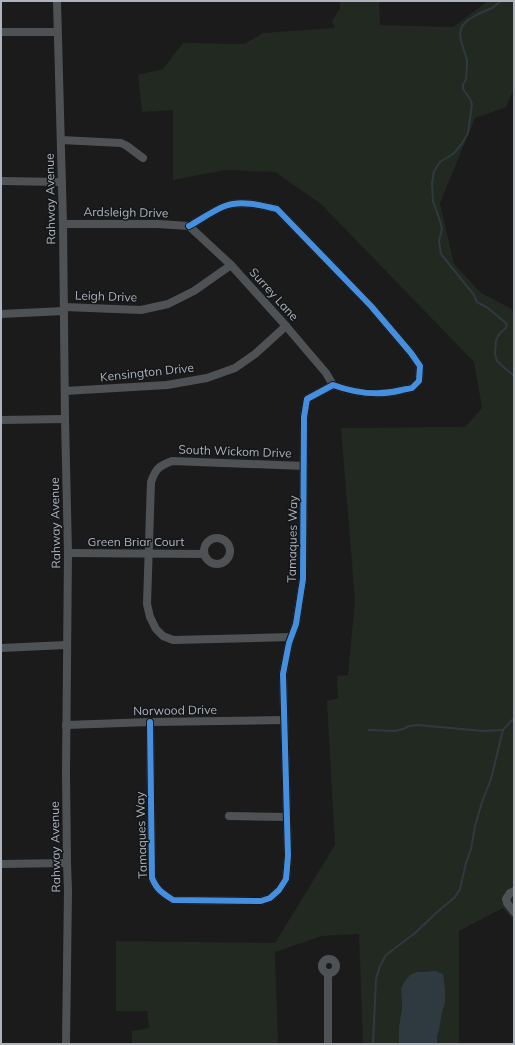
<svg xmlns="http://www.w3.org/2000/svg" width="515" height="1045" viewBox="0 0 515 1045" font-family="Mulish,sans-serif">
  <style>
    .green { fill: #212921 }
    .water { fill: #2e3a3f }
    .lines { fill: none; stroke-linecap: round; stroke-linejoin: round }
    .stream { stroke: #2e3a3f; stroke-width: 2 }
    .minor { stroke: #4f5255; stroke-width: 8 }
    .cycleway-casing { stroke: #151618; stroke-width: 8 }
    .cycleway { stroke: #468fdf; stroke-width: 6 }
    .labels { text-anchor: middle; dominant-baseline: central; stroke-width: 3; stroke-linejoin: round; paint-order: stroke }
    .street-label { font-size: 12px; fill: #adb4bd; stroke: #151618 }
  </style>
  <rect width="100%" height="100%" fill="#1b1b1c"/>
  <path class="green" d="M340,1h39l1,24 73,2 35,-26h26v87l-8,19 -31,11 -35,85 14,61 27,29 31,16 2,7v605l-11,-13 -44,23v113h-22v-7l2,-7 3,-17 3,-10 -1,-23 -18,-9 -10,1 -12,10 -3,7 1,19 -3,18v18h-36l-4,-110 -37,2 -47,16 3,92h-146v-13l17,-3 -2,-17h-31v-70l159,2 60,-98 -8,-144 11,-3 -1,-22 11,-1 7,-75 -14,-172 124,-1 17,-19 -8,-46 -153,-158 -46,-32 -50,-2 -52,10v-70l-31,2 -4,-37 25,-6 20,-26 61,1 19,-11 72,-5 -3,-7 8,-13z"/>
  <path class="water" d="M436,971l7,3 1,6 1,10v13l-3,10 -3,17 -2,7v7h-38v-18l3,-18 -1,-19 3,-7 6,-7 6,-3z"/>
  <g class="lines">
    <g class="stream">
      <path d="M501,1l-9,7 -14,6 -10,6 -6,6 -2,8 1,7 6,19v6l-1,13 -3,6v4l7,10 2,5 -4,29 -7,12 -8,9 -13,8 -6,9 -2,12 1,18 6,17 3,10 -3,13 2,13 33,41 3,7 11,6 19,16 -1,4 -6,5 -4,7 -1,14 2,7 17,15"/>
      <path d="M369,730l26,1 8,-2 6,-3 9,-1 65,6 20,-1"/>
      <path d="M373,1044l3,-65 4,-13 6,-11 29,-22 21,-20 19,-16 5,-8 6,-26 5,-14 4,-23 7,-24 9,-23 12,-49 11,-12"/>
    </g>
    <g class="minor">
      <path d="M57,1l6,223 2,195 3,134 -2,220 1,90 1,28 -2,153"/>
      <path d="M1,32h56"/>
      <path d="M61,140l60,3 6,3 16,12"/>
      <path d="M1,181l61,1"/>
      <path d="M63,224h95l31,2"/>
      <path d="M189,226l42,39 55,61 40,47 7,12"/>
      <path d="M64,307l77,3 27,-6 26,-13 37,-26"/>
      <path d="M1,314l63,-3"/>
      <path d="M65,391l102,-6 40,-7 28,-10 20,-14 31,-28"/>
      <path d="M1,420l64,-1"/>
      <circle cx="217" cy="551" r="13"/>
      <path d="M68,553l136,1"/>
      <path d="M291,637l-118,3 -10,-4 -7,-7 -6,-12 -3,-13 4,-122c5,-14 8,-16 21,-21l132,5"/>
      <path d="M1,648l65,-3"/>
      <path d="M150,722l2,156c5,12 10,15 21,22l88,1 9,-3 9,-8 7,-11 2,-23 -5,-182 6,-31 7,-19 7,-45 1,-162 3,-18 26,-14c22,8 47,11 69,5 3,-1 7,-1 10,-2 2,-2 5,-5 7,-7l1,-15 -9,-13 -40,-47 -94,-97c-16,-4 -37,-9 -52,-3 -11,4 -25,14 -36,20"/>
      <path d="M66,725l84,-3 134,-2"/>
      <path d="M229,816l58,1"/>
      <path d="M1,864l66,-1"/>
      <path d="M514,891l-4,2 -4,6 1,4 7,9"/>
      <circle cx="329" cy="966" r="7"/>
      <path d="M328,1044v-71"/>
    </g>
    <defs>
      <path id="cycleway" d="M150,722l2,156c5,12 10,15 21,22l88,1 9,-3 9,-8 7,-11 2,-23 -5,-182 6,-31 7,-19 7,-45 1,-162 3,-18 26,-14c22,8 47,11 69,5 3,-1 7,-1 10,-2 2,-2 5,-5 7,-7l1,-15 -9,-13 -40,-47 -94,-97c-16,-4 -37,-9 -52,-3 -11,4 -25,14 -36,20"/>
    </defs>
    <use href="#cycleway" class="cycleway-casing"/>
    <use href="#cycleway" class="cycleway"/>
  </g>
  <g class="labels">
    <g class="street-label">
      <text transform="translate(50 199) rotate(-91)">Rahway Avenue</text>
      <text transform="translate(126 212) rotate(1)">Ardsleigh Drive</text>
      <text transform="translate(274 294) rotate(48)">Surrey Lane</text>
      <text transform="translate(106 296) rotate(2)">Leigh Drive</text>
      <text transform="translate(147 372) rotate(-6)">Kensington Drive</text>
      <text transform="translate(235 451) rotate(2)">South Wickom Drive</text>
      <text transform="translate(55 523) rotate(-91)">Rahway Avenue</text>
      <text transform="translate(292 539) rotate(-89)">Tamaques Way</text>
      <text x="136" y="541">Green Briar Court</text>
      <text transform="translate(175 710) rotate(-1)">Norwood Drive</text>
      <text transform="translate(141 835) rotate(-92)">Tamaques Way</text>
      <text transform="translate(55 847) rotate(-91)">Rahway Avenue</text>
    </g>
  </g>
  <rect width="515" height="1045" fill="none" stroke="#adb4bd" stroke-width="4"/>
</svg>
